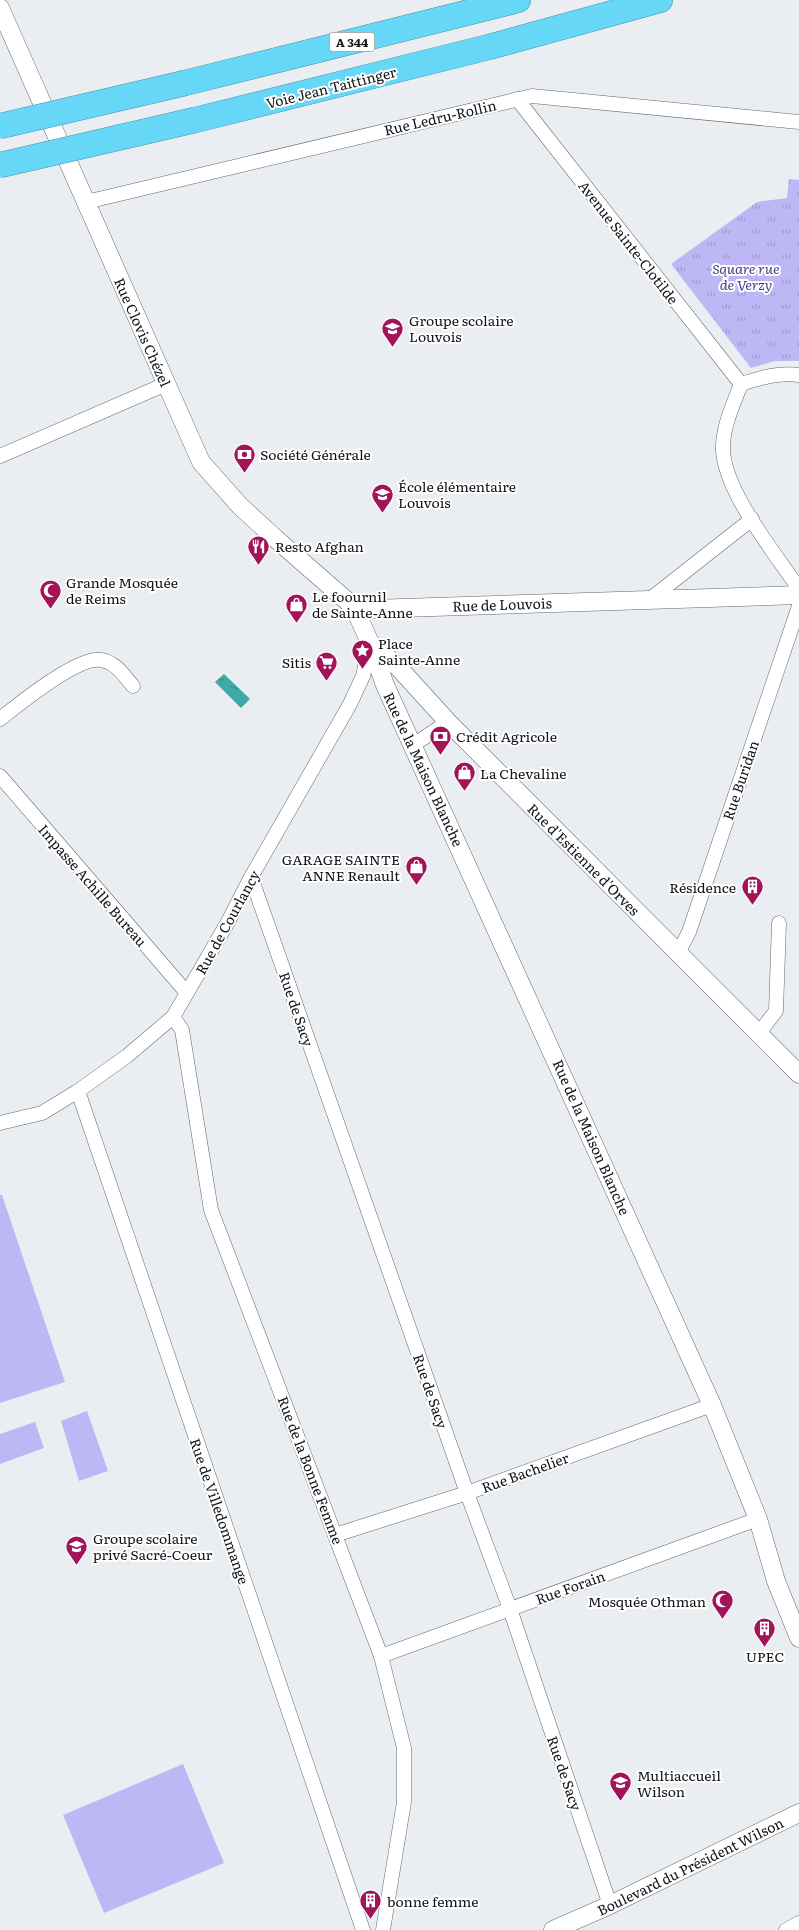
<svg xmlns="http://www.w3.org/2000/svg" width="799" height="1930" viewBox="0 0 799 1930" font-family="Literata,serif">
  <style>
    .grass { fill: url(#grass-tufts) }
    .garden { fill: #bdb8f5 }
    .water { fill: url(#water-ripples) }
    .lines { fill: none; stroke-linecap: round; stroke-linejoin: round }
    .minor-casing { stroke: #63686b; stroke-width: 15 }
    .tertiary-casing { stroke: #63686b; stroke-width: 19 }
    .motorway-casing { stroke: #4892a7; stroke-width: 26 }
    .minor { stroke: #fff; stroke-width: 14 }
    .tertiary { stroke: #fff; stroke-width: 18 }
    .motorway { stroke: #66d7f6; stroke-width: 25 }
    .motorway-bridge-casing { stroke: #4892a7; stroke-width: 26; stroke-linecap: butt }
    .motorway-bridge { stroke: #66d7f6; stroke-width: 25 }
    .labels { text-anchor: middle; dominant-baseline: central; stroke-width: 4; stroke-linejoin: round; paint-order: stroke }
    .shield { fill: #fff; stroke: #585a5a; stroke-width: 1 }
    .shield-label { font-size: 12px; font-weight: bold; fill: #111314 }
    .street-label { font-size: 14px; fill: #111314; stroke: #fff }
    .park-label { font-size: 14px; font-style: italic; fill: #4a3b89; stroke: #fff }
    .poi-label { font-size: 14px; fill: #111314; stroke: #fff; text-anchor: start }
  </style>
  <defs>
    <pattern id="grass-tufts" width="24" height="20" patternUnits="userSpaceOnUse" patternTransform="scale(1.25)"><rect width="24" height="20" fill="#bdb8f5"/><path d="M3 7l-1-3M5 7V3M7 7l1-3M15 17l-1-3M17 17v-4M19 17l1-3" fill="none" stroke="#a19dd1"/></pattern>
    <pattern id="water-ripples" width="26" height="14" patternUnits="userSpaceOnUse" patternTransform="scale(1.25)"><rect width="26" height="14" fill="#40a9a9"/><path d="M2 4q2-2 4 0t4 0M15 11q2-2 4 0t4 0" fill="none" stroke="#348888"/></pattern>
  </defs>
  <rect width="100%" height="100%" fill="#eaeef2"/>
  <path class="grass" d="M789,179l10,1v181h-24l-24,7 -80,-104 86,-62 30,-4z"/>
  <g class="garden">
    <path d="M0,1195h2l63,187 -65,21z"/>
    <path d="M87,1411l21,60 -29,10 -18,-60z"/>
    <path d="M35,1422l9,26 -44,16v-30z"/>
    <path d="M183,1764l41,99 -120,50 -41,-98z"/>
  </g>
  <path class="water" d="M224,674l26,25 -9,9 -26,-26z"/>
  <g class="lines">
    <defs>
      <g id="minor">
        <path d="M517,99l224,285"/>
        <path d="M86,202l446,-106 267,26"/>
        <path d="M799,375c-20,-3 -39,3 -58,9 -8,21 -19,44 -18,67 3,43 52,102 76,138"/>
        <path d="M0,456l166,-72"/>
        <path d="M649,600l103,-81"/>
        <path d="M0,719c19,-15 78,-63 101,-59 15,2 23,16 32,26"/>
        <path d="M413,745l35,-23"/>
        <path d="M0,776l187,217"/>
        <path d="M251,877l216,616 43,116 100,296"/>
        <path d="M678,953l11,-21 110,-326"/>
        <path d="M173,1017l9,13 29,180 170,446 23,92v54l-21,128"/>
        <path d="M759,1033l17,-22 3,-88"/>
        <path d="M78,1091l285,839"/>
        <path d="M0,1123l42,-10 36,-22 49,-35 46,-39 55,-95 23,-45 99,-173 13,-28 7,-33"/>
        <path d="M335,1535l132,-42 245,-88"/>
        <path d="M381,1656l377,-137"/>
        <path d="M786,1930l13,-7"/>
      </g>
      <g id="tertiary">
        <path d="M0,8l201,454 39,44 36,33 78,68 16,36 15,42 327,720 46,114 18,62 23,57"/>
        <path d="M354,607l18,2 427,-14"/>
        <path d="M371,643l27,24 50,55 351,352"/>
        <path d="M553,1930l57,-25 189,-92"/>
      </g>
      <g id="motorway">
        <path d="M185,83l333,-83"/>
        <path d="M195,120l294,-73 171,-47"/>
      </g>
    </defs>
    <use href="#minor" class="minor-casing"/>
    <use href="#tertiary" class="tertiary-casing"/>
    <use href="#motorway" class="motorway-casing"/>
    <use href="#minor" class="minor"/>
    <use href="#tertiary" class="tertiary"/>
    <use href="#motorway" class="motorway"/>
    <defs>
      <g id="motorway-bridge">
        <path d="M0,126l185,-43"/>
        <path d="M0,165l195,-45"/>
      </g>
    </defs>
    <use href="#motorway-bridge" class="motorway-bridge-casing"/>
    <use href="#motorway-bridge" class="motorway-bridge"/>
  </g>
  <defs>
    <symbol id="school-pin" viewBox="-11 -11 22 30"><path d="M0 17L-7.5 6A9.5 9.5 0 1 1 7.5 6Z" fill="#a21359" stroke="#fff"/><path d="M0-5L7-2L0 1L-7-2ZM-4 1L0 2.5L4 1V4Q0 6-4 4Z" fill="#fff"/></symbol>
    <symbol id="bank-pin" viewBox="-11 -11 22 30"><path d="M0 17L-7.5 6A9.5 9.5 0 1 1 7.5 6Z" fill="#a21359" stroke="#fff"/><path d="M-6-4H6V4H-6ZM0-2.3a2.3 2.3 0 1 0 0 4.6a2.3 2.3 0 1 0 0-4.6Z" fill="#fff"/></symbol>
    <symbol id="restaurant-pin" viewBox="-11 -11 22 30"><path d="M0 17L-7.5 6A9.5 9.5 0 1 1 7.5 6Z" fill="#a21359" stroke="#fff"/><path d="M-5-6h1v4h1v-4h1v4h1v-4h1v5L-1.5 .5V6h-2V.5L-5-1ZM5-6V6H3V1.5H1.5Q1.5-4 5-6Z" fill="#fff"/></symbol>
    <symbol id="mosque-pin" viewBox="-11 -11 22 30"><path d="M0 17L-7.5 6A9.5 9.5 0 1 1 7.5 6Z" fill="#a21359" stroke="#fff"/><path d="M3.5-4.9A6 6 0 1 0 3.5 4.9A5 5 0 1 1 3.5-4.9Z" fill="#fff"/></symbol>
    <symbol id="shop-pin" viewBox="-11 -11 22 30"><path d="M0 17L-7.5 6A9.5 9.5 0 1 1 7.5 6Z" fill="#a21359" stroke="#fff"/><path d="M-5-2.5h2.3a2.7 3.5 0 0 1 5.4 0H5L5.5 6h-11ZM-1.5-2.5h3a1.5 2.3 0 0 0-3 0Z" fill="#fff"/></symbol>
    <symbol id="sight-pin" viewBox="-11 -11 22 30"><path d="M0 17L-7.5 6A9.5 9.5 0 1 1 7.5 6Z" fill="#a21359" stroke="#fff"/><path d="M0-6L1.8-2.2L6-1.7L2.9 1.2L3.7 5.4L0 3.3L-3.7 5.4L-2.9 1.2L-6-1.7L-1.8-2.2Z" fill="#fff"/></symbol>
    <symbol id="supermarket-pin" viewBox="-11 -11 22 30"><path d="M0 17L-7.5 6A9.5 9.5 0 1 1 7.5 6Z" fill="#a21359" stroke="#fff"/><path d="M-6-5.5h2.5l.6 2H6L4.5 2H-2.5L-4.4-4H-6ZM-1.5 3.2a1.3 1.3 0 1 0 .1 0ZM3 3.2a1.3 1.3 0 1 0 .1 0Z" fill="#fff"/></symbol>
    <symbol id="building-pin" viewBox="-11 -11 22 30"><path d="M0 17L-7.5 6A9.5 9.5 0 1 1 7.5 6Z" fill="#a21359" stroke="#fff"/><path d="M-4-6H4V6H1V3H-1V6H-4ZM-2.5-4.3h1.7v1.8h-1.7ZM.8-4.3h1.7v1.8H.8ZM-2.5-1h1.7V.8h-1.7ZM.8-1h1.7V.8H.8Z" fill="#fff"/></symbol>
  </defs>
  <g fill-rule="evenodd">
    <use href="#school-pin" x="380" y="316" width="25" height="34"/>
    <use href="#bank-pin" x="232" y="442" width="25" height="34"/>
    <use href="#school-pin" x="370" y="482" width="25" height="34"/>
    <use href="#restaurant-pin" x="246" y="534" width="25" height="34"/>
    <use href="#mosque-pin" x="38" y="578" width="25" height="34"/>
    <use href="#shop-pin" x="284" y="592" width="25" height="34"/>
    <use href="#sight-pin" x="350" y="638" width="25" height="34"/>
    <use href="#supermarket-pin" x="314" y="650" width="25" height="34"/>
    <use href="#bank-pin" x="428" y="724" width="25" height="34"/>
    <use href="#shop-pin" x="452" y="760" width="25" height="34"/>
    <use href="#shop-pin" x="404" y="854" width="25" height="34"/>
    <use href="#building-pin" x="740" y="874" width="25" height="34"/>
    <use href="#school-pin" x="64" y="1534" width="25" height="34"/>
    <use href="#mosque-pin" x="710" y="1588" width="25" height="34"/>
    <use href="#building-pin" x="752" y="1616" width="25" height="34"/>
    <use href="#school-pin" x="608" y="1770" width="25" height="34"/>
    <use href="#building-pin" x="358" y="1888" width="25" height="34"/>
  </g>
  <g class="labels">
    <rect class="shield" x="329.5" y="32.5" width="45" height="19" rx="4"/>
    <g class="shield-label">
      <text x="352" y="42">A 344</text>
    </g>
    <g class="street-label">
      <text transform="translate(331 87) rotate(-14)">Voie Jean Taittinger</text>
      <text transform="translate(440 117) rotate(-13)">Rue Ledru-Rollin</text>
      <text transform="translate(629 242) rotate(52)">Avenue Sainte-Clotilde</text>
      <text transform="translate(143 332) rotate(66)">Rue Clovis Chézel</text>
      <text transform="translate(502 604) rotate(-2)">Rue de Louvois</text>
      <text transform="translate(424 769) rotate(65)">Rue de la Maison Blanche</text>
      <text transform="translate(740 780) rotate(-71)">Rue Buridan</text>
      <text transform="translate(584 859) rotate(45)">Rue d'Estienne d'Orves</text>
      <text transform="translate(93 885) rotate(49)">Impasse Achille Bureau</text>
      <text transform="translate(227 922) rotate(-61)">Rue de Courlancy</text>
      <text transform="translate(297 1009) rotate(71)">Rue de Sacy</text>
      <text transform="translate(592 1137) rotate(66)">Rue de la Maison Blanche</text>
      <text transform="translate(431 1391) rotate(71)">Rue de Sacy</text>
      <text transform="translate(311 1470) rotate(69)">Rue de la Bonne Femme</text>
      <text transform="translate(525 1472) rotate(-20)">Rue Bachelier</text>
      <text transform="translate(220 1511) rotate(71)">Rue de Villedommange</text>
      <text transform="translate(570 1587) rotate(-20)">Rue Forain</text>
      <text transform="translate(565 1773) rotate(71)">Rue de Sacy</text>
      <text transform="translate(690 1866) rotate(-26)">Boulevard du Président Wilson</text>
    </g>
    <g class="park-label">
      <text x="746" y="268">Square rue<tspan x="746" dy="16">de Verzy</tspan></text>
    </g>
    <g class="poi-label">
      <text x="409" y="320">Groupe scolaire<tspan x="409" dy="16">Louvois</tspan></text>
      <text x="260" y="454">Société Générale</text>
      <text x="398" y="486">École élémentaire<tspan x="398" dy="16">Louvois</tspan></text>
      <text x="275" y="546">Resto Afghan</text>
      <text x="66" y="582">Grande Mosquée<tspan x="66" dy="16">de Reims</tspan></text>
      <text x="312" y="596">Le foournil<tspan x="312" dy="16">de Sainte-Anne</tspan></text>
      <text x="378" y="643">Place<tspan x="378" dy="16">Sainte-Anne</tspan></text>
      <text x="311" y="662" text-anchor="end">Sitis</text>
      <text x="456" y="736">Crédit Agricole</text>
      <text x="480" y="773">La Chevaline</text>
      <text x="400" y="859" text-anchor="end">GARAGE SAINTE<tspan x="400" dy="16">ANNE Renault</tspan></text>
      <text x="736" y="887" text-anchor="end">Résidence</text>
      <text x="93" y="1538">Groupe scolaire<tspan x="93" dy="16">privé Sacré-Coeur</tspan></text>
      <text x="706" y="1601" text-anchor="end">Mosquée Othman</text>
      <text x="765" y="1656" text-anchor="middle">UPEC</text>
      <text x="637" y="1775">Multiaccueil<tspan x="637" dy="16">Wilson</tspan></text>
      <text x="387" y="1901">bonne femme</text>
    </g>
  </g>
</svg>
